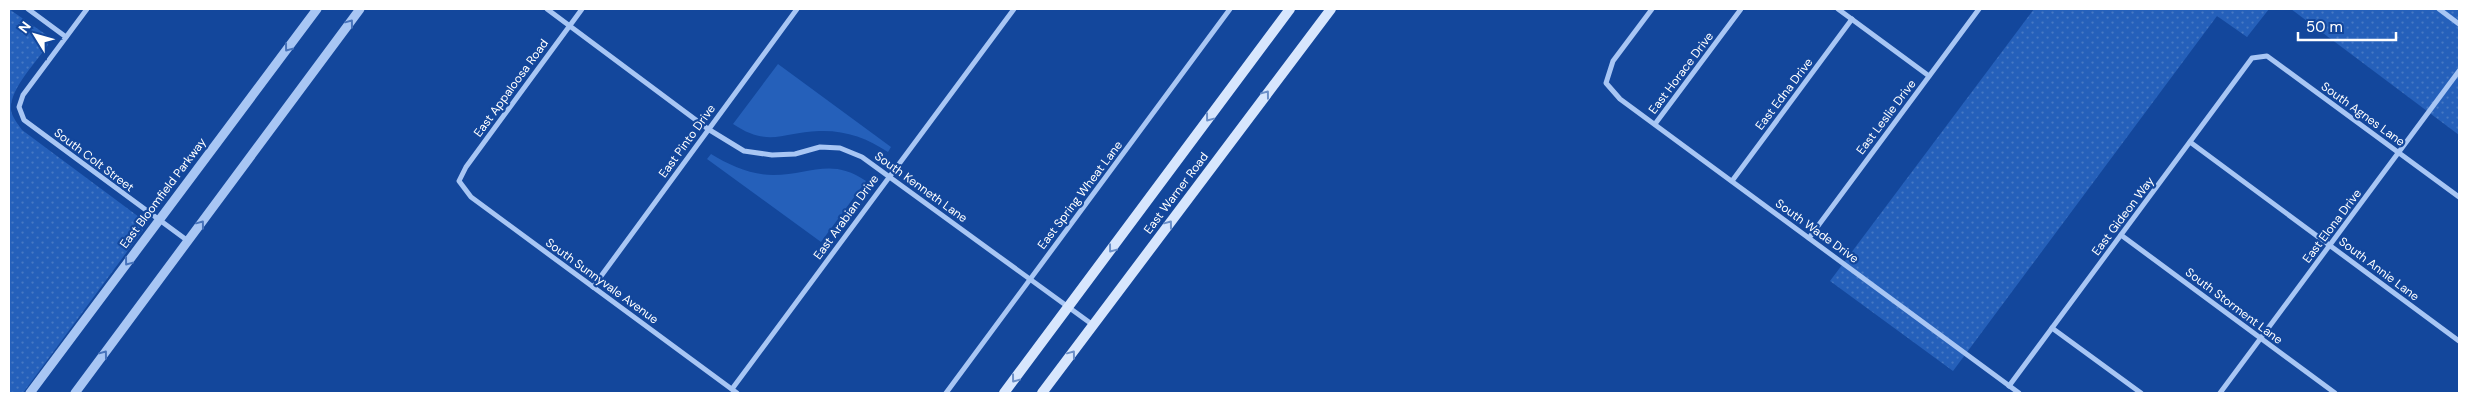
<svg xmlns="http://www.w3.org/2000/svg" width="2468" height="402" viewBox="0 0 2468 402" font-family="'DM Sans',sans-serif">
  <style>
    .grass { fill: #2560ba }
    .park { fill: url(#park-dots) }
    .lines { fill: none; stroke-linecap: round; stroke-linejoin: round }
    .minor { stroke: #a8c6f4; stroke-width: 5 }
    .tertiary { stroke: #a8c6f4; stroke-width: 9 }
    .secondary { stroke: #d7e6fd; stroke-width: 10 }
    .oneway { stroke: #4773bb }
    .oneway2 { stroke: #6b8fc8 }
    .labels { text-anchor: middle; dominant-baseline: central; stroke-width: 4.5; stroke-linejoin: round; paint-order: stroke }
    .street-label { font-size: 12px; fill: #fff; stroke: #13479c }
  </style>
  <defs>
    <pattern id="park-dots" width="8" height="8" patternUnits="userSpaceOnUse" patternTransform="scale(1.25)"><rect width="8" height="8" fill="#2560ba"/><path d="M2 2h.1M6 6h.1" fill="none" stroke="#4678c4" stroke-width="1.8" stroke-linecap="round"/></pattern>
  </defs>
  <rect width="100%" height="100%" fill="#13479c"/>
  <g class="grass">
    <path d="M778,64l113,83 -3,5c-21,-14 -43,-22 -69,-21 -36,1 -50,17 -86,-7z"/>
    <path d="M711,154c18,11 40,21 62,21 37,0 58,-18 93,6l-45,61 -114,-83z"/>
  </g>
  <g class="park">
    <path d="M9,9l39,27v9c-11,16 -39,45 -37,65 1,7 7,14 11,20l117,87 4,13 -120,163h-14z"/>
    <path d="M2034,9h235l-22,28 -30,-21 -264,355 -123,-90z"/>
    <path d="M2291,9h168v126z"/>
  </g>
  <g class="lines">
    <g class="minor">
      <path d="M28,9l38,28"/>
      <path d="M87,9l-64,86 -4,12 5,13 164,121"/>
      <path d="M547,9l161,120 36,22 28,4 23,-1 25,-7 20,1 22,9 231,168"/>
      <path d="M582,9l-116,158 -7,14 12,16 266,196"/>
      <path d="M1652,9l-39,52 -7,22 14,16 399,294"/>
      <path d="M1838,9l91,67"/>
      <path d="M2439,9l20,15"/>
      <path d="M1655,124l86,-115"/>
      <path d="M2190,142l269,199"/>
      <path d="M1732,181l120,-162"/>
      <path d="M2121,235l214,158"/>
      <path d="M1809,238l170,-229"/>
      <path d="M593,287l204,-278"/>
      <path d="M2052,328l89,65"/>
      <path d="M2009,386l243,-328 15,-2 192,141"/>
      <path d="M732,389l282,-380"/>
      <path d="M946,393l284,-384"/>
      <path d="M2220,393l239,-322"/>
    </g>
    <g class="tertiary">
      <path d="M30,393l287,-384"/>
      <path d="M75,393l285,-384"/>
    </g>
    <g class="secondary">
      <path d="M1004,393l286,-384"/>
      <path d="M1042,393l289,-384"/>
    </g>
  </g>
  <defs><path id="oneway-chevron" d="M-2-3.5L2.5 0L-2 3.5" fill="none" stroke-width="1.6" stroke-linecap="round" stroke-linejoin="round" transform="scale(1.25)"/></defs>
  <g class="oneway">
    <use href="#oneway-chevron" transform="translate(350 23) rotate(-53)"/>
    <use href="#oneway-chevron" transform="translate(288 48) rotate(127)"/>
    <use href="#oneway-chevron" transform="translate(201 224) rotate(-53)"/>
    <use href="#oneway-chevron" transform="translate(128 262) rotate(127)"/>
    <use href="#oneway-chevron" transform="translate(104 354) rotate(-53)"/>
  </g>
  <g class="oneway2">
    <use href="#oneway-chevron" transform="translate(1266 94) rotate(-53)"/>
    <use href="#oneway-chevron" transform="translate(1209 118) rotate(127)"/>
    <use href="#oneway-chevron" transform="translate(1169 224) rotate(-53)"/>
    <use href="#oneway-chevron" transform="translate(1112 249) rotate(127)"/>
    <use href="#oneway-chevron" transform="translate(1072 354) rotate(-53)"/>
    <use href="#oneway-chevron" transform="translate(1015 379) rotate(127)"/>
  </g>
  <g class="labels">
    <g class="street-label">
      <text transform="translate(1681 73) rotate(-53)">East Horace Drive</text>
      <text transform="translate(511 88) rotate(-54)">East Appaloosa Road</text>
      <text transform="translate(1784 94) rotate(-53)">East Edna Drive</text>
      <text transform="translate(2363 114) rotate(36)">South Agnes Lane</text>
      <text transform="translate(1886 117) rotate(-53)">East Leslie Drive</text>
      <text transform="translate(687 141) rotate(-54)">East Pinto Drive</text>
      <text transform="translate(94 160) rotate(37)">South Colt Street</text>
      <text transform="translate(921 187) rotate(36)">South Kenneth Lane</text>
      <text transform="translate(163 193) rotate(-53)">East Bloomfield Parkway</text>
      <text transform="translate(1176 193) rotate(-53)">East Warner Road</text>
      <text transform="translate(1080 195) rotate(-53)">East Spring Wheat Lane</text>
      <text transform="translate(2123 216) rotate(-53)">East Gideon Way</text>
      <text transform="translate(846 217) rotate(-54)">East Arabian Drive</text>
      <text transform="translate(2332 226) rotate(-53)">East Elona Drive</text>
      <text transform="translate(1817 231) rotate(36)">South Wade Drive</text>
      <text transform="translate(2379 269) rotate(37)">South Annie Lane</text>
      <text transform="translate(602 281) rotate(36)">South Sunnyvale Avenue</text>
      <text transform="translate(2234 306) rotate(37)">South Storment Lane</text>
    </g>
  </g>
  <rect width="2468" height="402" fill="none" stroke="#ffffff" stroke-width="20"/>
  <g transform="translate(35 35) rotate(307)" stroke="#13479c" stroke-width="4" paint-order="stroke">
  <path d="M0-4L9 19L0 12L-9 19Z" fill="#ffffff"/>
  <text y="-8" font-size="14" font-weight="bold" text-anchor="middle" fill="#ffffff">N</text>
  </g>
  <path d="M2298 32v8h98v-8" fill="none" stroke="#ffffff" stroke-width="2.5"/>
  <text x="2306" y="32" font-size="15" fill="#ffffff" stroke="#13479c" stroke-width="4" paint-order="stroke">50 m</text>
</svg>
